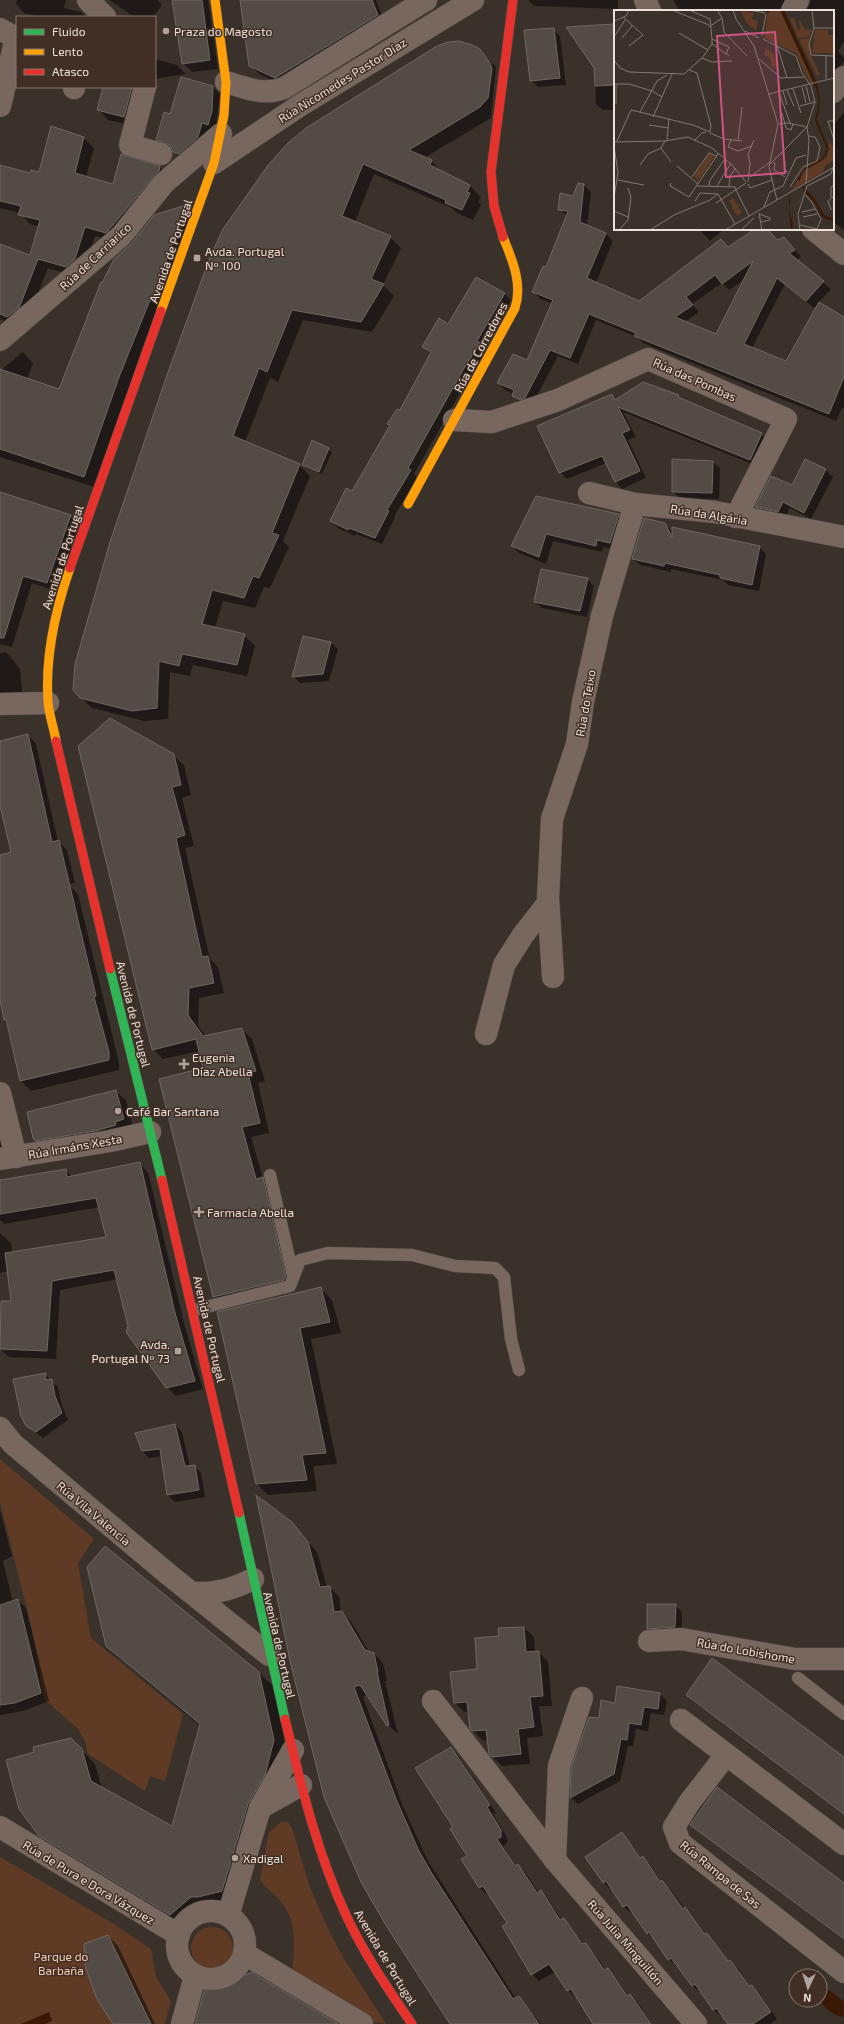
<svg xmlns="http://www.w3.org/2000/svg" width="844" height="2024" viewBox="0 0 844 2024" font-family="'Exo 2',sans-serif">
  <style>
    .green { fill: #5f3b25 }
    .water { fill: #3a1804 }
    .shadow { fill: #0007; fill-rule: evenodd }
    .building { fill: #534b46; stroke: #706762; fill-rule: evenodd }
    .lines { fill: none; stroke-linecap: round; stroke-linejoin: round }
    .lane-casing { stroke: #564e49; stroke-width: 13 }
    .street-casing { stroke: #564e49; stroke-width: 23 }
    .fast-casing { stroke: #564e49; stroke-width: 10 }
    .slow-casing { stroke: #564e49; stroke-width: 10 }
    .jam-casing { stroke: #564e49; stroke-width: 10 }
    .lane { stroke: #77675e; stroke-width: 12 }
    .street { stroke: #77675e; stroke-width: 22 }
    .fast { stroke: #30b455; stroke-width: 9 }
    .slow { stroke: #ff9f0a; stroke-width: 9 }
    .jam { stroke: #e5322d; stroke-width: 9 }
    .poi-dot { fill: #aea39d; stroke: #412f25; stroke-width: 1.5 }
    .labels { text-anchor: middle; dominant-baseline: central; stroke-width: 3; stroke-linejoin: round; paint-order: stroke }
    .poi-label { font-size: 12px; fill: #ece1da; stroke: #412f25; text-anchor: start }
    .street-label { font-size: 12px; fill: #ece1da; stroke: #412f25 }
    .park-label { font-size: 12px; fill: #f7cdb6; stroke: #412f25 }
    .inset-road { fill: none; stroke: #827771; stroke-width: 1 }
    .view { fill: #cf5481; fill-opacity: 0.15; stroke: #cf5481; stroke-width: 2 }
    .inset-edge { fill: none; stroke: #ece1da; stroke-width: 2 }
  </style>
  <rect width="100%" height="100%" fill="#3b312b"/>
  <g class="green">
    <path d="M0,1459l94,80 -16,24 13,75 92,76 -18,67 -15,-5 -5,15 -57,-37 -3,-13 -7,-12 -34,-30 -12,-70 -32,-127z"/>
    <path d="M281,1822h7l4,6 17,57 20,46 14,26 43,67 -12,-2 -82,-50c3,-26 6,-51 -13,-73 -6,-6 -16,-13 -19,-20l9,-47z"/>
    <path d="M0,1857l114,67 37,25 5,28 15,24 -6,23h-165z"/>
    <circle cx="212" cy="1948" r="21"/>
  </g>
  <g class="water">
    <path d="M825,1989l7,3 12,10 -1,15c-10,-2 -23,-10 -23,-22z"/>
    <path d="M49,2012l3,9 -7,3h-24z"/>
  </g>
  <g class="shadow">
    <path d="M17,0h49l-2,8 17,4 5,5h-47l-15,-4 -8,-9z"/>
    <path d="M110,0h47l5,5 -9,12h-19z"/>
    <path d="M173,0h35l10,69 -26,3 -9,-9z"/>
    <path d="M241,0h135l9,24 -101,62 -25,-12 -9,-9z"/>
    <path d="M528,0h90v9l-84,-3z"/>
    <path d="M673,0h111l8,11h-112z"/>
    <path d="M811,0h33v42l-6,9 6,7v3l-11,15v-65h-26z"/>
    <path d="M613,25l2,2v83h-12l-7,-6 -1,-36 -27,-40z"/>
    <path d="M553,29l7,7 6,49 -28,2 -7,-7z"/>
    <path d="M484,56l12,11 -5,51 -67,40 7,3 11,11 28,14 11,11 -3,5 3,3 -8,15 -16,-7 -5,-5 -78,-34 -19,48 35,15 11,11 -18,37 11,11 -22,36 -69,-12 -25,62 -8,-4 -25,64 54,23 11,11 -27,65 6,6 -19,41 -6,-1 -9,21 -32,-7 -8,27 29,7 11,11 -8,30 -54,-11 -3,11 -20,-4 -2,47 -24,2 -52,-13 -11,-11 30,-155 28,-87 72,-198z"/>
    <path d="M155,59l22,6 9,9 -31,5z"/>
    <path d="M104,87h45l-14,39 -27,-6 -10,-11z"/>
    <path d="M213,87l7,7 -5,37 -6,-2 -4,15 -24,15 -8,-9 -9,-4 -6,-7 13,-24z"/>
    <path d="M844,112v118l-11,-8v-96z"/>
    <path d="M52,128l32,10 10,10 -8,29 27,8 47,-18 10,10 -54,65 -21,-6 -11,34 -8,7 -28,-9 -20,50 -10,9 -18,-8v-74l31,11 8,-29 -9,-3 -10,-11 -20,-5v-41l31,8 8,-2z"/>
    <path d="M584,185l7,7 -4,34 19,8 7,7 -17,42 43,19 34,-18 84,-55h11l10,12 13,4 10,12 -5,3 35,29 -17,19 -29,-24 -33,64 34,14 58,-43v90l-2,-1 -6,13 -193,-78 -6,-6 -41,-17 -18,44 -20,-8 -26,49 -12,-2 -7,-8v-1l-8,-4 -7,-7 29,-21 26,-58 -13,-5 -7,-8 14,-23 20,-52 -7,-7 14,-12zM745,279l-28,56 -32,-13 14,-10 -7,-8 30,-21 7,7z"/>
    <path d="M185,206l11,11 -101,270 -95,-30v-86l23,-19 10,11 -6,16 33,12 43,-107z"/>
    <path d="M699,229h25l-14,12z"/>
    <path d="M476,278l29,16h-2l-30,50 2,1 30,-51 6,6 -28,47 3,3 -17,27 -55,97 3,3 -23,40 1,1 -13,26 -26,-10 -1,2 -17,-8 -7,-7 16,-32 5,3 38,-66 -2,-2 9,-14 3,2 31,-58 -8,-7 16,-27 9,5z"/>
    <path d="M612,395l4,5 62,-4 5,5 78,33 7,7 -11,25 -134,-54 13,25 -8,3 18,38 -24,11 -6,-7 -9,-19 -40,16 -7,-7z"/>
    <path d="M312,441l20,11 -10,22 -16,-6 -3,-3z"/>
    <path d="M806,460l20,10 7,7 -22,42 -21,-11 -5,10 -22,-4 -6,-7 35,-21z"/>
    <path d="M713,462l7,6 -1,31 -39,-1 -7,-6z"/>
    <path d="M0,493l70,23 9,8 -24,67 -23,-8 -20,64 -12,-3z"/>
    <path d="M537,497l81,18 7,7 -8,27 -14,-2 -1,5 -49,-11 -7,23 -27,-11 -7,-7z"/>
    <path d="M665,524l8,8 86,15 7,7 -7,37 -31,-6 -5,-5 -52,-11v3l-31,-7 -7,-6z"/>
    <path d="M587,579l7,7 -7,31 -45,-9 -7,-6z"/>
    <path d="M304,637l27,6 7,6 -9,32 -29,2 -7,-7z"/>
    <path d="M6,652l14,17 2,23 -22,2v-41z"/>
    <path d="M28,735l8,9 22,97 9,9 8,33 -7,1 10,10 41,169v7l-88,21 -10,-10 -21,-88v-137l13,-3 -13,-51v-60z"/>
    <path d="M173,755l11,10 7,30 -9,3 12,48 -9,2 25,111 8,8 6,26 -25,5 -1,28 8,10 36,-7 10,10 13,42 -7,2 11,50 -18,4 12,41 10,10 22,99 -71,20 -10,-10 -54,-217 44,-11 -4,-18 -37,8 -10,-10z"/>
    <path d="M116,1091l10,10 8,29 -88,20 -10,-10z"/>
    <path d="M0,1118l10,38 -10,2z"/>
    <path d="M139,1163l9,9 36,151 19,66 -27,7 -9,-9 -38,-61 -11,-47 -58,11 -4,69 -47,-2 -9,-8 2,-47h10l-3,-31 -9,2v-40l11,10 1,10 95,-15 -7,-31 -96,17 -4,-4v-39l66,-11 6,7z"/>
    <path d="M321,1289l11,11 9,33 -30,6 26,125 -24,2 4,25 -49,4 -11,-11 -39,-171z"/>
    <path d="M45,1375l13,12 3,16 7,17 -25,18 -17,-13z"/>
    <path d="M175,1425l7,7 8,35 4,-1 7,7 4,24 -30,5 -7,-7 -6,-39 -13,2 -7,-7z"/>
    <path d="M0,1510l12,46 -9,5 10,41 5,-2 8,8 23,93 -26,10 -23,4z"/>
    <path d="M291,1522l26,30 10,35h2l10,9 2,16 10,9 18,31 5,1 9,10 4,18h-2l13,53 -10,-9 -20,-31 -5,3 41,112 24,52 88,138 3,-2 22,27h-90z"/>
    <path d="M675,1605l7,7v21l-27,2 -7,-7z"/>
    <path d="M524,1628l10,9 1,15h4l9,10 4,44h-13l4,30 -16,2 3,26 -28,2 -10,-10 -4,-16h-5l-10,-9 -4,-19h-5l-9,-9 45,-66z"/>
    <path d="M107,1646l152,27 14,13 14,68 -51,151 -24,5h-7l-21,18 -131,-79 -14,-14 -4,-82 36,-14 24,25 7,24 71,40 27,-102 -79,-67z"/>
    <path d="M660,1694l7,7 -3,14 -13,-2 -3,18 -12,-2 -3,17h-5l-8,35 -42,23 -7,-6 1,-30 28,-48z"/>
    <path d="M687,1695l157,63v55l-150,-111z"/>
    <path d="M451,1748l7,7 38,58 -3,1 14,23v6l-4,3 13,21 2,-2 7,7 14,21 2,-1 6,6 15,22 2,-1 20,26 2,-1 6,7 14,19 2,-1 6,7 14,20 2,-1 7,7 15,22h-50l-26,-28 -1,1 -7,-7 -13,-18 -16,9 -7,-7 -24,-50 -20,-31 -2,1 -7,-7 -11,-31 -13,-29z"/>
    <path d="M691,1825l153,58v57l-146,-109z"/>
    <path d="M622,1833l19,25 1,-1 7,7 12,18 8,6 36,47 8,6 16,21 8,6 13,19 8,6 19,26 -7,5h-41l-6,-9 -2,1 -7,-6 -13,-19 -2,1 -7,-7 -15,-20 -1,1 -7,-7 -14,-20 -8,-6 -14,-21 -2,1 -7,-6 -12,-18 -1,1 -7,-7 -18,-26z"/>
    <path d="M108,1936l10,10 37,78h-40z"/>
  </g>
  <g class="building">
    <path d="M172,0h30l8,60 -28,4z"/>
    <path d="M240,0h132l6,15 -103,63 -26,-12z"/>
    <path d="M613,24l2,61 -20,1 -1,-18 -28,-41z"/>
    <path d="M554,28l6,50 -30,3 -6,-51z"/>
    <path d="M459,41l13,4 8,4 10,14 2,6 -4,29 -8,9 -71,43 23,10 -2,5 40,20 -3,7 3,1 -8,17 -17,-7 1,-3 -83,-36 -21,52 49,20 -20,43 13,5 -23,38 -69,-12 -25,62 -8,-4 -26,68 67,28 -28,69 7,2 -20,43 -6,-2 -9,22 -32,-8 -10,34 43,10 -8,31 -55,-11 -3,12 -20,-5 -2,47 -25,3 -52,-13 -7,-8 2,-26 35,-122 57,-167 43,-118 13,-28 46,-65 19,-21 18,-15 131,-82 11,-4z"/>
    <path d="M181,77l32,9 -1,25 -4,14 -6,-2 -4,14 -19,17 -6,-2 -3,-7 -14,-5 8,-28 6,2z"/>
    <path d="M103,87h29l-8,30 -27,-7z"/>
    <path d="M51,126l33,11 -9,36 38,11 8,-30 39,12 -1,5 -53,62 -21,-6 -10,32 -9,8 -28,-8 -19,49 -12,9 -7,-3v-70l30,11 10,-35 -22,-5 3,-9 -21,-5v-36l30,8 1,-3 8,2z"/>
    <path d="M578,183l6,1 -4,38 26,11 -19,45 52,23 82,-62 7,8 27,-18h13l9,11 7,-3 11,13 -6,3 35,28 -18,20 -29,-23 -33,66 42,17 33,-59 25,15v60l-15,37 -195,-78 2,-3 -47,-19 -19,44 -20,-8 -25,48 -5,2 -8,-4 2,-6 -17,-7 16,-29 14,6 26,-60 -21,-8 11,-26 3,1 22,-56 -10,-1 2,-17 13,3zM753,261l-37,73 -41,-17 18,-12 -7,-8 29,-22 7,9z"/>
    <path d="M186,205l-34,96 -2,-1 -31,77 -35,100 -84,-28v-80l59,20 42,-107 1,1 12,-24 17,-15 23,-29z"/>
    <path d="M476,277l29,16 -28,48 3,2 -17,27 -55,98 3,2 -24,40 2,1 -14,27 -26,-10 -1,2 -18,-9 16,-33 6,3 38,-66 -3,-1 10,-15 3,1 31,-58 -9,-5 17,-29 9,6z"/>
    <path d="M643,382l36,13 -1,2 84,36 -12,27 -132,-53 12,23 -8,3 18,38 -25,11 -13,-26 -43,17 -22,-47 75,-32 3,6z"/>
    <path d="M312,440l17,8 -10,24 -17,-7z"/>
    <path d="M672,459l41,2 -1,32 -40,-1z"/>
    <path d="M805,459l21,10 -22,44 -21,-11 -5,10 -23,-5 16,-31 21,9z"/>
    <path d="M0,492l71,23 -24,68 -24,-7 -19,62h-4z"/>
    <path d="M536,496l83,18 -9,29 -13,-3 -1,6 -50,-12 -7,23 -28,-11z"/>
    <path d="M644,518l21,5 7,14v-10l88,19 -8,39 -32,-7v-3l-55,-12 -1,3 -32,-7z"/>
    <path d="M541,569l47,9 -8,33 -46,-9z"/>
    <path d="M303,636l28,6 -8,32 -31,3z"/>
    <path d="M110,718l64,36 7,31 -9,2 13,48 -9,3 26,119 6,-1 6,27 -25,5 -1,27 15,21 39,-8 14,43 -8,2 12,50 -18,4 14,52 7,-2 23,99 -2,4 -71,17 -54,-218 44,-11 -7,-29 -44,11 -74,-304z"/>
    <path d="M28,734l24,108 7,-2 37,156 -2,1 15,55v8l-89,21 -14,-62 -2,1 -4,-20v-145l11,-3 -11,-46v-65z"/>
    <path d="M116,1090l8,29 -9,3 1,3 -21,6 -60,10 -2,-3 -6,-26z"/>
    <path d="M140,1162l35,151 20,68 -29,7 -40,-56 2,-6 -14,-56 -62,11 -5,70 -47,-2 1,-48h10l-6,-48 101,-16 -10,-39 -96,16v-34l66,-11 1,8z"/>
    <path d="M321,1287l9,35 -30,6 26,125 -24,2 5,25 -51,4 -39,-172z"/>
    <path d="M46,1373l-1,7 7,-1 3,17 7,17 -26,19 -10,-6 -5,-10 -8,-37z"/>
    <path d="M175,1424l10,42 10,-1 4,25 -32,5 -7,-46 -18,2 -7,-18z"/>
    <path d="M256,1495l36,27 16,20 12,45 10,-1 4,26 8,-1 23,39 9,3 4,19h-1l12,53 -2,1 -27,-41 -6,2 42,112 23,52 12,21 82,127 6,-3 20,28h-89l-63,-97 -26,-45 -37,-85 -34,-136z"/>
    <path d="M105,1546l154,126 15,68 -9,35 -17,29 -26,87 -24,6h-7l-21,18 -131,-79 -20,-27 -13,-49 28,-8 -1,-5 38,-9 11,11 9,32 81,45 28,-102 -94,-78 -19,-79z"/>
    <path d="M18,1599l23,94 -26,10 -15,2v-100z"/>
    <path d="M647,1604h29l-1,23 -28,2z"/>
    <path d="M524,1627l2,25 13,-1 4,45 -13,1 4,30 -16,2 3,25 -29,3 -3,-3 -3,-24 -14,1 -2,-2 -3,-27 -13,1 -4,-31 27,-3 -2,-31 24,-2 -1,-8z"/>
    <path d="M712,1658l132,99v57l-158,-119z"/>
    <path d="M617,1686l43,7 -2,16 -14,-2 -3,18 -12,-2 -2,17 -6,-1 -7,35 -44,24 1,-30 18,-51 10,1 2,-18 14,3z"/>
    <path d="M451,1747l39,58 -3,2 14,23v7l-4,2 18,27 3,-2 19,29 4,-3 19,30 4,-2 18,26 4,-1 18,27 4,-2 19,28 3,-2 21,30h-58l-22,-35 -4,2 -18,-27 -18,11 -29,-49 5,-3 -24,-37 -4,2 -18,-29 6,-3 -17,-27 3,-2 -38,-59z"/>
    <path d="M717,1787l127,96v56l-154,-114z"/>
    <path d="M622,1832l18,26 3,-2 17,26 2,-2 21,29 2,-2 19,27 3,-1 21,28 2,-1 19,26 3,-1 19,27 -18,12h-25l-12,-16 -3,2 -18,-26 -3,2 -21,-28 -3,2 -19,-28 -2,2 -20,-29 -4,2 -17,-26 -3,2 -18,-26z"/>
    <path d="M108,1935l43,89h-38l-16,-25 -11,-30 -2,-25z"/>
    <path d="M251,1972l87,52h-143l10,-36h8l24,-8z"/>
  </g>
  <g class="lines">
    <defs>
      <g id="lane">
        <path d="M270,1175l23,100"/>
        <path d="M194,1310l96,-24 10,-26 28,-7 84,2 43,11 40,2 9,9 7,62 8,31"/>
        <path d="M798,1678l46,36"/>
      </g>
      <g id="street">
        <path d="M88,0l17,17"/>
        <path d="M645,0l5,11"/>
        <path d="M792,11l6,-11"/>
        <path d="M0,29l16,9 -16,68"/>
        <path d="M226,82c20,6 38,14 58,6l142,-88"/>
        <path d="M145,87l-15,58 31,9"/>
        <path d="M74,88v-1"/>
        <path d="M833,92l11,-15"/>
        <path d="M214,163l85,-57 174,-106"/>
        <path d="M813,229l31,25"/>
        <path d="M0,340l121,-104 43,-53 57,-49"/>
        <path d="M454,420l38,2 66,-22 90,-41 138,60 -50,98"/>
        <path d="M589,493l46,11 80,8 129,25"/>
        <path d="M0,704l48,-1"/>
        <path d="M553,977l-5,-79 4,-79 25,-75 6,-42 19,-86 33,-112"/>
        <path d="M486,1034l18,-69 19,-30 25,-32"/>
        <path d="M0,1093l16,64"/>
        <path d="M0,1159l110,-18 40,-9"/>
        <path d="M0,1428l13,16 155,130 101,81"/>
        <path d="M193,1593c23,1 40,-4 60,-14"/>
        <path d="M649,1641l32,-2 114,20h49"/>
        <path d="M433,1701l122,159 141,164"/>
        <path d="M681,1720l163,124"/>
        <path d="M726,1755l-37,48 -15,24 6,16 164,129"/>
        <path d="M260,1808l41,-23"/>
        <path d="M0,1827l179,108"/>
        <path d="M555,1860l4,-94 23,-68"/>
        <circle cx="211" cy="1945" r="34"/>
        <path d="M228,1916l32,-108 33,-58"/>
        <path d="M245,1954l117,70"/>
        <path d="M182,2024l13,-48"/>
      </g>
      <g id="fast">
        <path d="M110,969l52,211"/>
        <path d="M239,1513l46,206"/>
      </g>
      <g id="slow">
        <path d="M161,311l53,-148 10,-48 2,-33 -11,-82"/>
        <path d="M408,504l107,-196c8,-24 -3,-49 -12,-71"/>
        <path d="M56,741c-2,-13 -7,-26 -8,-39 -3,-45 7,-91 22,-134"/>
      </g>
      <g id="jam">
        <path d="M503,237l-9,-31 -3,-34 22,-172"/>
        <path d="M70,568l91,-257"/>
        <path d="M56,741l54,228"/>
        <path d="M162,1180l77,333"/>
        <path d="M285,1719c16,66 32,134 61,196 18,39 42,74 66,109"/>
      </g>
    </defs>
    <use href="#lane" class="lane-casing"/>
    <use href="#street" class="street-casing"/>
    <use href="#fast" class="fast-casing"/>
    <use href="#slow" class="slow-casing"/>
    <use href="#jam" class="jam-casing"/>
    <use href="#lane" class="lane"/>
    <use href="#street" class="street"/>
    <use href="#fast" class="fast"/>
    <use href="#slow" class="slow"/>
    <use href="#jam" class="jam"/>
  </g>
  <g class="poi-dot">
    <circle cx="166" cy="31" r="4"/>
    <rect x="193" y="254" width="8" height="8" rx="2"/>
    <path d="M182 1058h4v4h4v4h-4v4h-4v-4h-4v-4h4z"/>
    <circle cx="118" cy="1111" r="4"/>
    <path d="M197 1206h4v4h4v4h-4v4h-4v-4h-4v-4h4z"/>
    <rect x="174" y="1347" width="8" height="8" rx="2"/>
    <circle cx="235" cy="1858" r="4"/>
  </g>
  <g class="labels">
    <g class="poi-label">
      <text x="174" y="31">Praza do Magosto</text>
      <text x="205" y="251">Avda. Portugal<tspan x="205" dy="14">Nº 100</tspan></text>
      <text x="192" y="1057">Eugenia<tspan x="192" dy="14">Díaz Abella</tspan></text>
      <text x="126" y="1111">Café Bar Santana</text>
      <text x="207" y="1212">Farmacia Abella</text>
      <text x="170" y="1344" text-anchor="end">Avda.<tspan x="170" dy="14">Portugal Nº 73</tspan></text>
      <text x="243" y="1858">Xadigal</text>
    </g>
    <g class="street-label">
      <text transform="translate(342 80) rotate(-32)">Rúa Nicomedes Pastor Díaz</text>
      <text transform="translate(170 251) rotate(-71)">Avenida de Portugal</text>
      <text transform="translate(95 256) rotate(-43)">Rúa de Carriarico</text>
      <text transform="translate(480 347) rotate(-62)">Rúa de Corredores</text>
      <text transform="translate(695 379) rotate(24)">Rúa das Pombas</text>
      <text transform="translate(709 514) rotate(9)">Rúa da Algária</text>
      <text transform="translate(62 557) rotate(-72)">Avenida de Portugal</text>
      <text transform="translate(585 703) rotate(-80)">Rúa do Teixo</text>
      <text transform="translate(134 1014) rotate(76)">Avenida de Portugal</text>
      <text transform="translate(75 1146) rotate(-10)">Rúa Irmáns Xesta</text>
      <text transform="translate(210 1329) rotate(77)">Avenida de Portugal</text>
      <text transform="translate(94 1513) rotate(40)">Rúa Vila Valencia</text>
      <text transform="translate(280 1645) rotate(77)">Avenida de Portugal</text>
      <text transform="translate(746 1650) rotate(10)">Rúa do Lobishome</text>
      <text transform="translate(721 1874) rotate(39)">Rúa Rampa de Sas</text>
      <text transform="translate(89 1882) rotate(31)">Rúa de Pura e Dora Vázquez</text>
      <text transform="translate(626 1942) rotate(49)">Rúa Julia Minguillón</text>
      <text transform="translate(386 1957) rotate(59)">Avenida de Portugal</text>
    </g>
    <g class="park-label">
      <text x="61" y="1956">Parque do<tspan x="61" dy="14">Barbaña</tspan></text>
    </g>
  </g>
  <g transform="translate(614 10)">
    <rect width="220" height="220" fill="#3b312b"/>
    <path d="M126,0l14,3 -2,6 6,2 -2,9 -9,-6zM157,0h9l33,72 -2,1 -7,-11 -7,-18 -32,-16 2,-22zM181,8l2,12 3,-1 -1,-10 6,11 6,-1 -2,8 -11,1 -8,-19zM201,20h13v5h6v18h-22zM195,28l2,18 9,19 -3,1 -18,-37zM152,38l8,6 5,17 -8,-5v-7l-7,-5zM215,131l5,8v11l-9,6 -2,6 -31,18 11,-18 24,-15zM95,144l6,2 -17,25 -4,-5zM119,188l4,7h4l-3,2 4,6 -5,3 -4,-7h-4l4,-2 -4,-6z" fill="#5f3b25"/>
    <path d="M166,0h4l33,73 3,19 -3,18 12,29 -6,11 -19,10 -5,12 16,17 9,16 10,4v2l-6,-1 -7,-5 -6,-12 -10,-11 -7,-13 -9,13 1,10 -1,8 4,14v2l-2,4 -2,-20v-18l16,-24 17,-9 5,-10 -12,-29 4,-18 -3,-14z" fill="#3a1804"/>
    <path class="inset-road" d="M58,0l37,15M103,0l5,8 2,14 23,24M119,0l3,9 18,27 24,78 -9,43 8,33M135,0l16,3M198,0l2,18 -5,16 2,11 23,1M9,7l20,18 -14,11M0,11l12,-5 3,-6M95,17l13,-9M200,18h20M131,21l14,7M65,23l29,17M148,26l4,-22M0,27l11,-17M8,28l10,-12M98,29l17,8 -3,7M149,29l33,17 6,17 9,13 4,16 -8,25 -37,37M98,34l17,12M163,35l10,33M212,46v23M88,48l10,4 20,-1M145,49l22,19 23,-1M0,50l6,8 9,4 55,2 18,-16 10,-14v-5l-2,-20 -21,-9M75,60l8,3 14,53 -1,6M0,74h15l23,7 10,6M2,74v20M192,76l4,16M188,77l4,16M179,79l8,24M173,80l7,16M169,81l4,14M165,82l11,31M155,84l65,-16M186,96l15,-4M26,102l17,-31 10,-6M168,103l4,15 5,2 2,-6M39,107l19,-43M220,111h-6l6,19M165,114l9,-1 19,4M35,115l19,3M96,123l14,6 18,2M53,130l2,-21M117,130l-3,7 10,4 14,-5M3,131l14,-31 62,15 17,7M80,131l8,-8 4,-1M124,131l4,-34M0,132l51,-1 23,-4 24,11 20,17 14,17M0,136l4,27 -4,24M47,138l10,14M171,152l-1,8 4,2M159,153h2l-1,7 11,7M26,155l8,-11 13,-6 4,-7M63,156l21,18M78,167l17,-24 8,3M136,167l20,-15M4,170l26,5M134,172l2,-19 -2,-9 6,-14M57,173l-1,3 19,11 29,-43M192,173l3,-42 -2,-14M134,174l2,4 22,-8M83,176l39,1M95,176l1,-6 15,-21M103,176l14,-23M115,177l1,-11 6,-8M176,177l13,-20 14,-6 3,-14 -5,-10 -6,-1M121,178l14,28M217,187v-10l3,-2M81,191l5,-8 18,1 17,30M102,193l30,-20M150,197l6,-15 13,-6 13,-28 10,-3M217,200l-3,-9 6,-5M0,201l14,6M188,202l13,-3M145,203l3,17M145,204l11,4v2l-9,2M189,207l14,-3M186,215l17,4 4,-10 -10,-18 -6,-6M5,220l9,-10 3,-23 -3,-9M36,220l24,-15 36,-15 8,-6M111,220l109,-63M127,220l13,-12M186,220l-2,-16 9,-28 24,-12 2,-7"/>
    <path class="view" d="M161,22l10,141 -59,4 -9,-141z"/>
    <rect width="220" height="220" class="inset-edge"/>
  </g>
  <rect x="16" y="16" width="140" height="72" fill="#412f25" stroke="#85766d"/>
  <rect x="24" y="29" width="20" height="6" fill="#30b455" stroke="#85766d"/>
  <text x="52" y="36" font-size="12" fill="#ece1da">Fluido</text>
  <rect x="24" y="49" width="20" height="6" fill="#ff9f0a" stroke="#85766d"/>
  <text x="52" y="56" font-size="12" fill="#ece1da">Lento</text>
  <rect x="24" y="69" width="20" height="6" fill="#e5322d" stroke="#85766d"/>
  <text x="52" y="76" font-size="12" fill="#ece1da">Atasco</text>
  <g transform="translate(808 1988) rotate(184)"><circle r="19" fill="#412f25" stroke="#85766d"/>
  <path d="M0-3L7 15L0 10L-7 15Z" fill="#aea39d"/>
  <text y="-6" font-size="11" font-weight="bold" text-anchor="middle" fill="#ece1da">N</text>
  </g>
</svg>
